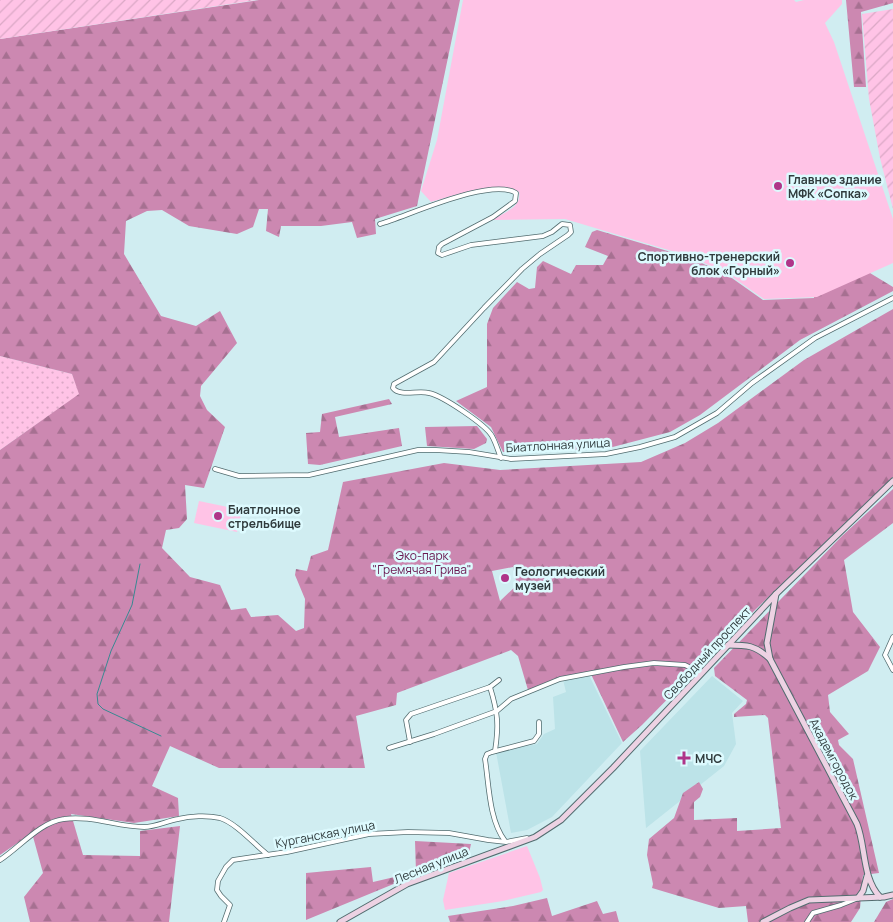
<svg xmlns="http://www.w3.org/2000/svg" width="893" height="922" viewBox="0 0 893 922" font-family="Manrope,sans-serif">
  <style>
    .built { fill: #bce3e8 }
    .grass { fill: url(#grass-dots) }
    .forest { fill: url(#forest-firs); fill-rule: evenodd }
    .garden { fill: url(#garden-furrows) }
    .pitch { fill: #ffc3e6 }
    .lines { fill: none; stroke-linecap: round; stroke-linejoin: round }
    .stream { stroke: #388992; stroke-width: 1 }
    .street-casing { stroke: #526c6f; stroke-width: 5.5 }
    .secondary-casing { stroke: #526c6f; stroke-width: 7 }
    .street { stroke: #fff; stroke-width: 4 }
    .secondary { stroke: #edd2e3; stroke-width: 5 }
    .poi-dot { fill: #af3589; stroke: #ddfafe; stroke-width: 2 }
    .labels { text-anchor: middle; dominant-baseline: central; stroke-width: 5; stroke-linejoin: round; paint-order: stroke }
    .poi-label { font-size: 12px; font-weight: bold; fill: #303b3d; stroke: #ddfafe; text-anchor: start }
    .street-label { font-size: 12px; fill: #303b3d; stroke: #ddfafe }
    .park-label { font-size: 12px; fill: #6a1951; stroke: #ddfafe }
  </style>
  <defs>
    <pattern id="grass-dots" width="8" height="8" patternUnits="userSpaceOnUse" patternTransform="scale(1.25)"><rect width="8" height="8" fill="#ffc3e6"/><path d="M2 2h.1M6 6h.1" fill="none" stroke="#dba8c6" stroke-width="1.8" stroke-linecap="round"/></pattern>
    <pattern id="forest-firs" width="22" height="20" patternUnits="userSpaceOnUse" patternTransform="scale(1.25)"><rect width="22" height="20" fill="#cc88b1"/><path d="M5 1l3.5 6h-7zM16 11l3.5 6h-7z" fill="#a67091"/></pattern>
    <pattern id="garden-furrows" width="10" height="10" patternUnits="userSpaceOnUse" patternTransform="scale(1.25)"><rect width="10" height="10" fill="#ffc3e6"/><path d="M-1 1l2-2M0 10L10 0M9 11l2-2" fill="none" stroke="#dba8c6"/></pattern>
  </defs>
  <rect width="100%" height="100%" fill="#d0edf1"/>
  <g class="built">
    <path d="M589,675l33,68 -70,74 -25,13 -16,3 -15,-81 41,-8 7,-10 11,-5 -2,-32 13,-5 -3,-12z"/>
    <path d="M712,676l31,25 -11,12 4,31 -12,22 -78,62 -6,-77z"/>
  </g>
  <path class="grass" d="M0,356l72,18 8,20 -80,56z"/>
  <g class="forest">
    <path d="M259,0h201l-43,206 -42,13 1,15 -19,4 -5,-16 -31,4h-40l-2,11 -13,-6 2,-22h-9l-6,18 -16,7 -48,-8 -27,-16 -15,1 -21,10 -2,33 37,62 35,10 24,-15 17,32 -36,43 -1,10 7,14 18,17 -21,61 -19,-3 2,34 -8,9 -13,2 -4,18 28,29 30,8 11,25 15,-2 5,9 27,-2 18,16 8,-3 1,-29 -10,-24 1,-6 11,2 4,-15 17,-6 15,-68 101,-19 56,7 141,-8 44,-19 33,-20 86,-63 89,-51v168l-139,134 -112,114 -19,17 -33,-70 -33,6 -29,12 -10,-34 -7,-6 -114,43 -1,12 -40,11 9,52h-146l-49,-22 -18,40 26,12 1,18 -45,7 -63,-9 12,41 57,1v-25l40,-5 -11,96h-139l-6,-25 19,-24 -11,-40 -32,22v-405l79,-56 -7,-20 -72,-18v-317zM513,567l4,18 -17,16 -8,-30z"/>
    <path d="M846,0h47v3l-32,9 5,75h-12z"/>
    <path d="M597,230l94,28 38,18 34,24 51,-2v-59l79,48v4l-93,49 -100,75 -30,17 -65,17 -102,3 -12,-25 -35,-26 31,-14v-63l6,-16 24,-26 12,7 6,-1 2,-21 6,-6 28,13 5,-9h27l5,-9 -23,-9 7,-15z"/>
    <path d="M389,399l3,5 -57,13 4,20 60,-9 3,18 -82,19 -12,-1 -2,-31 14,-1 2,-18z"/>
    <path d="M477,426l10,13 -1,4 -12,6 -47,-3 -2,-19z"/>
    <path d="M893,489v34l-49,37 9,52 27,35 -12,24 -40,24 2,17 19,22 -11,6 1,5 14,14 26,114 -16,2 -3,33 -9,14h-103l-2,-16 -27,2 -67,-20 1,-4 -6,-29 2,-16 25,-21 9,-25 16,-11 4,7 -3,8 -6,5v18l43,-2v13l44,-3 -13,-110 -3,-3 -31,2v-3l12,-10 1,-4 -32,-24 -1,-8 128,-132z"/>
    <path d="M415,841l56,3 -2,9 -163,67v-47l65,-6 2,15 43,-10z"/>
    <path d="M547,898l5,18 45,-15 6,13 13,-3 3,11h-169l-2,-6 65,-10z"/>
    <path d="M893,899v23h-19l12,-20z"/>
  </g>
  <g class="garden">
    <path d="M0,0h256l-256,39z"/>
    <path d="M893,9v200l-13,-51 -11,-59 -7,-85z"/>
  </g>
  <g class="pitch">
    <path d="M463,0h331l2,2 8,-2h38v4l-17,19 9,19 59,177v44l-76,34 -53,2 -33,-23 -39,-19 -127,-38 -73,1c12,-7 30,-13 27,-28 -17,-13 -69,5 -88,10l-10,-11 16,-51z"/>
    <path d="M199,501l43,9 -5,22 -43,-9z"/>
    <path d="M527,846l13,32 3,12 -2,2 -38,9 -58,9 -2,-10 6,-27z"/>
  </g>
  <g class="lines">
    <path class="stream" d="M140,564l-8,41 -21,46 -14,43 1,10 5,5 58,27"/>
    <defs>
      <g id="street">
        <path d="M380,224c28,-8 110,-47 136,-31l-1,8 -22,16 -51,27 -3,3 -1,6 4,2 29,-10 72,-9 9,-4 10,-8 8,1 1,7 -3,3 -28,19 -18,15 -38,39 -50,54 -40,22 -1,4c7,9 25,2 36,5 14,3 57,32 63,43 4,7 6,15 9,22"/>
        <path d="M215,469l24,7 70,-1 109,-25h18l33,2 42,7 95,-5 34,-7 35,-10 42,-24 35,-30 63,-45 78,-40"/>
        <path d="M893,637l-8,18 8,15"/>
        <path d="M490,687c8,26 9,38 5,64"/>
        <path d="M410,742l-4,-22 5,-6 79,-27 9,-7"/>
        <path d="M389,748l45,-14 63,-23 14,-12 49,-20 64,-12 30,-4 31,2 16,8"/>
        <path d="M505,841c-16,-21 -16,-56 -20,-82l2,-5 5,-2 42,-11 5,-7v-12"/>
        <path d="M0,860c20,-13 40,-38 64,-41 27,-4 54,8 80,8 11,0 23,-6 34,-8 12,-3 29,-4 42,-1 16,5 34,26 48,37"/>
        <path d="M224,922l6,-17 -9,-9 -4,-6 1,-9 8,-14 7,-7 54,-8 82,-18 39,-2 41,1 39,7 18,2 21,-4"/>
        <path d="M807,922l6,-9 28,-8 15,-6"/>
      </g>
      <g id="secondary">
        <path d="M776,594l-9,49 3,16 87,165c9,23 5,54 23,73"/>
        <path d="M728,645c19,0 27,0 42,14"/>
        <path d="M858,898l5,-7 4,-15"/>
        <path d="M340,922l67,-38 128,-47 26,-17 52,-52 163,-174 117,-113"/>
        <path d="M763,922l27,-14 19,-8 75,-3 9,-2"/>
      </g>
    </defs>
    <use href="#street" class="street-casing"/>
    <use href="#secondary" class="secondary-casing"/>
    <use href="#street" class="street"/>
    <use href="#secondary" class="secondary"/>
  </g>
  <g class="poi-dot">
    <circle cx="778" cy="186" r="5"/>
    <circle cx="790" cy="263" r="5"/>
    <circle cx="218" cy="516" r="5"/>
    <circle cx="505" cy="578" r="5"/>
    <path d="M681.5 750.5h5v5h5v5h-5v5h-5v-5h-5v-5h5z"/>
  </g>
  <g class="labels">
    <g class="poi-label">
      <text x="788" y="179">Главное здание<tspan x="788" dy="14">МФК «Сопка»</tspan></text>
      <text x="780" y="256" text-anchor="end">Спортивно-тренерский<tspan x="780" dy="14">блок «Горный»</tspan></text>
      <text x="228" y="509">Биатлонное<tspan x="228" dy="14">стрельбище</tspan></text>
      <text x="515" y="571">Геологический<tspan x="515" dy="14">музей</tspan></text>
      <text x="695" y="758">МЧС</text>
    </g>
    <g class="street-label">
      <text transform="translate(558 445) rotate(-3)">Биатлонная улица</text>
      <text transform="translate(707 653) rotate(-47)">Свободный проспект</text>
      <text transform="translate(834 759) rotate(62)">Академгородок</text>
      <text transform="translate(325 834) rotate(-11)">Курганская улица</text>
      <text transform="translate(431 865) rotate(-22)">Лесная улица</text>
    </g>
    <g class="park-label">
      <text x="422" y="555">Эко-парк<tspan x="422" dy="14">"Гремячая Грива"</tspan></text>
    </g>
  </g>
</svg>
